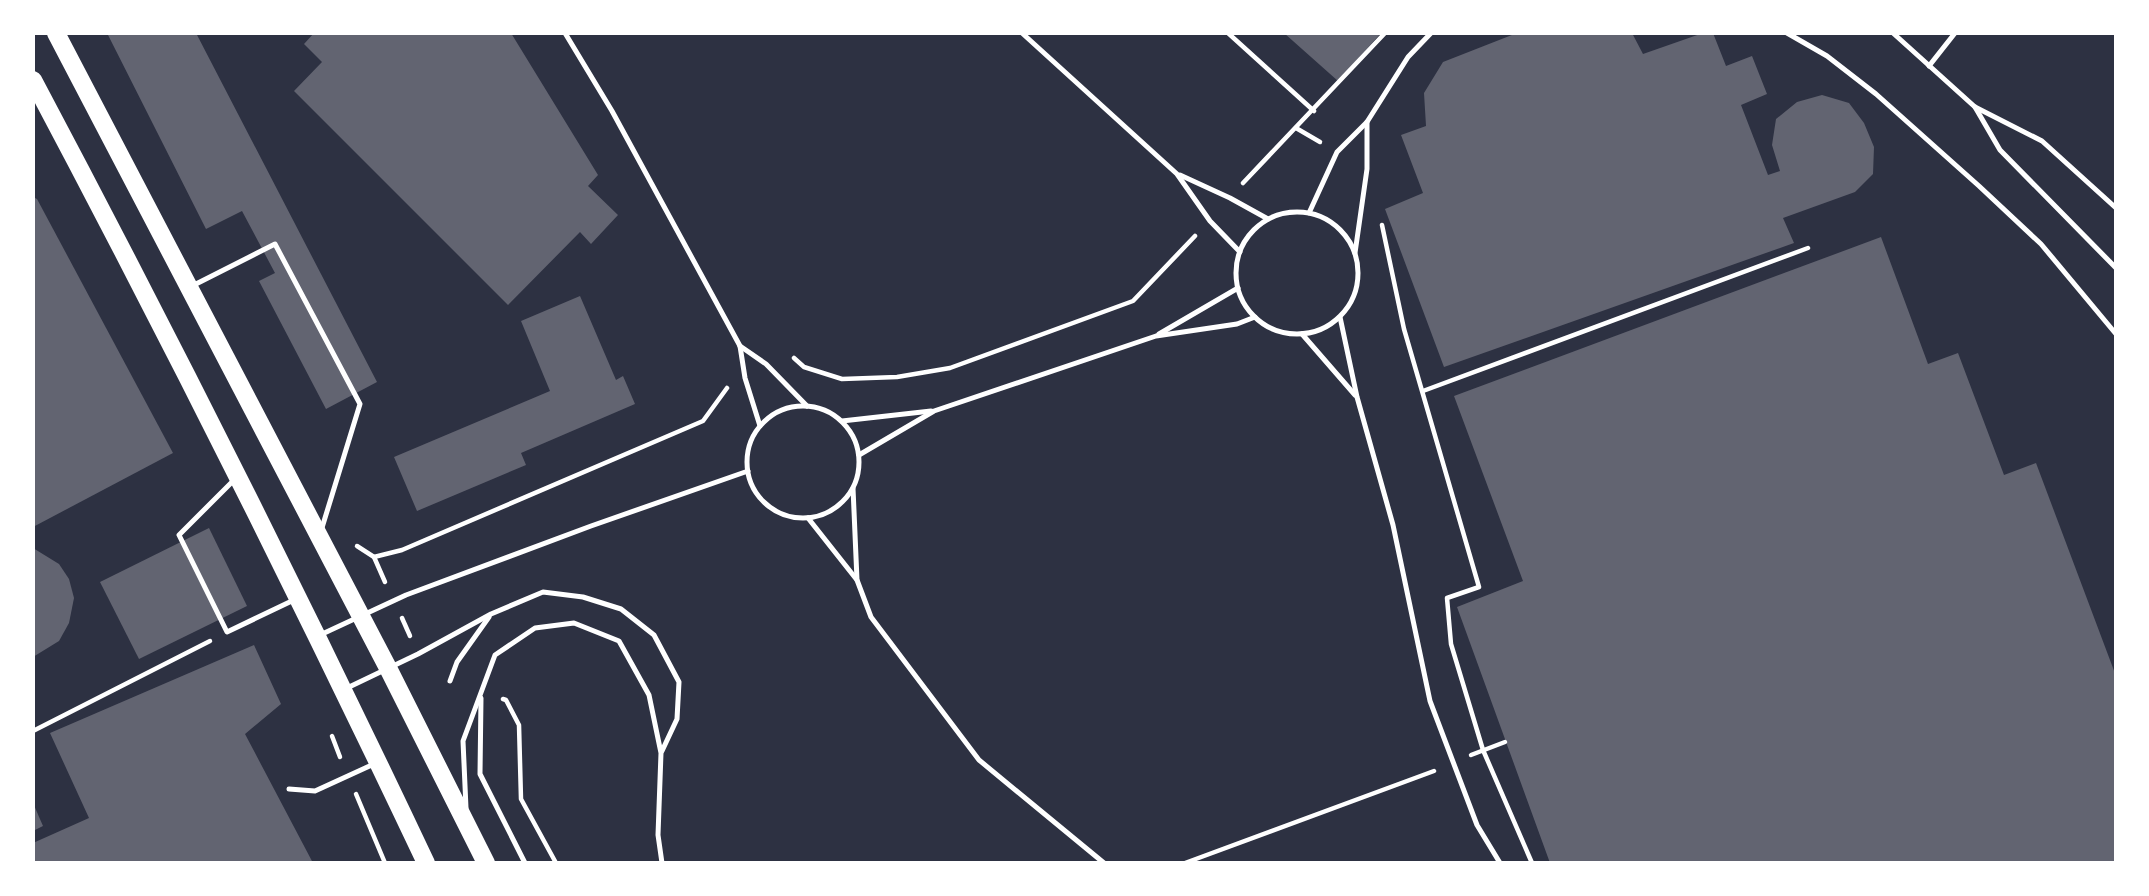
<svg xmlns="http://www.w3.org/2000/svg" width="2149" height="896" viewBox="0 0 2149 896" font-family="Montserrat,sans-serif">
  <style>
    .building { fill: #626471 }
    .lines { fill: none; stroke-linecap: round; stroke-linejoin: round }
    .path { stroke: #fff; stroke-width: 4.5 }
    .service { stroke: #fff; stroke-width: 5 }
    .primary { stroke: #fff; stroke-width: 18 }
  </style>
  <rect width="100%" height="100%" fill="#2d3142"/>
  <g class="building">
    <path d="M107,33h89l181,349 -51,27 -67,-128 16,-8 -33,-62 -36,18z"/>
    <path d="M314,33h197l87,142 -10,11 30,29 -27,29 -11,-12 -72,73 -214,-214 28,-29 -18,-18z"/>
    <path d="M1284,33h97l-43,48z"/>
    <path d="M1517,33h115l11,21 60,-21h10l13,33 26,-10 15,38 -26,11 27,70 12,-4 -8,-26 4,-26 21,-17 25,-7 27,8 15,20 10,24 -1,27 -18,18 -72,26 11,25 -350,124 -59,-158 38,-16 -22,-58 25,-9 -2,-33 19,-31z"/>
    <path d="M33,197l4,2 136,254 -140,74z"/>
    <path d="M1881,237l47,127 30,-11 46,122 32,-12 80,213v187h-566l-93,-256 66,-26 -69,-185z"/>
    <path d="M580,296l36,84 7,-4 12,28 -114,49 5,12 -109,46 -23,-54 156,-66 -29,-70z"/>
    <path d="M209,528l38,78 -108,53 -39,-77z"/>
    <path d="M33,548l26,16 10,15 5,19 -5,25 -10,18 -26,16z"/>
    <path d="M254,645l27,59 -36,30 68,129h-280v-20l56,-25 -39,-85z"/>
    <path d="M33,803l10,23 -10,5z"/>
  </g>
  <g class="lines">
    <g class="path">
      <path d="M1228,33l86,78"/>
      <path d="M1296,128l24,14"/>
      <path d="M1243,183l142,-150"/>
      <path d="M1382,225l22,104 75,258 -32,11 4,46 32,106 49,113"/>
      <path d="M794,358l10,9 38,12 55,-2 53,-9 183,-67 62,-65"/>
      <path d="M1423,391l385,-143"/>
      <path d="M357,546l17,11 11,25"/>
      <path d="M374,557l28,-7 301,-129 24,-33"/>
      <path d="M402,618l8,18"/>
      <path d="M503,699l3,1 13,25 2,74 35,64"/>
      <path d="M33,731l177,-90"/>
      <path d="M332,736l8,21"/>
      <path d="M1471,755l34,-13"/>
      <path d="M356,794l29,69"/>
      <path d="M1185,863l249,-92"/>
    </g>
    <g class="service">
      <path d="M565,33l47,78 128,235 5,32 15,48"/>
      <path d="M1022,33l155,141 33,47 30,31"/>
      <path d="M1787,33l40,23 49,38 103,92 62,58 75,90"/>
      <path d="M1893,33l82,74 67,34 74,67"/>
      <path d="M1929,66l26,-33"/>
      <path d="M1975,107l25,43 116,118"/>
      <path d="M1180,175l50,23 38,21"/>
      <circle cx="1297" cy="273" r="61"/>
      <path d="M1309,213l28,-61 30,-30 41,-65 23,-24"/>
      <path d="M1355,253l12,-84v-47"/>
      <path d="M192,286l83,-42 85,160 -39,127"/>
      <path d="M1340,317l17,80 36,128 37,176 47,124 23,38"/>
      <path d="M1159,334l79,-46"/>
      <path d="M1302,334l53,61"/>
      <path d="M740,346l26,18 41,42"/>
      <circle cx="803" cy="462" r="56"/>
      <path d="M842,421l89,-10"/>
      <path d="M859,455l75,-44 222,-75 81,-12 18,-7"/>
      <path d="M234,480l-55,55 48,97 69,-33"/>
      <path d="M853,488l4,92 14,37 108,143 125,103"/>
      <path d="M808,518l49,62"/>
      <path d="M320,635l86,-40 185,-69 157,-55"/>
      <path d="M450,681l7,-19 32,-45"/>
      <path d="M347,688l71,-34 73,-40 52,-22 40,5 38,12 33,26 25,47 -2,37 -15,32"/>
      <path d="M481,698l-1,76 45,89"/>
      <path d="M289,789l26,2 59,-27"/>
      <path d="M466,808l-3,-67 32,-86 40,-27 39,-5 45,18 30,54 12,58 -3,82 4,28"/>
    </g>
    <g class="primary">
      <path d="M56,33l332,635 98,195"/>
      <path d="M33,80c137,258 268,519 393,783"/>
    </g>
  </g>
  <rect width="2149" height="896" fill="none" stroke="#ffffff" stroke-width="70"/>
</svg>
